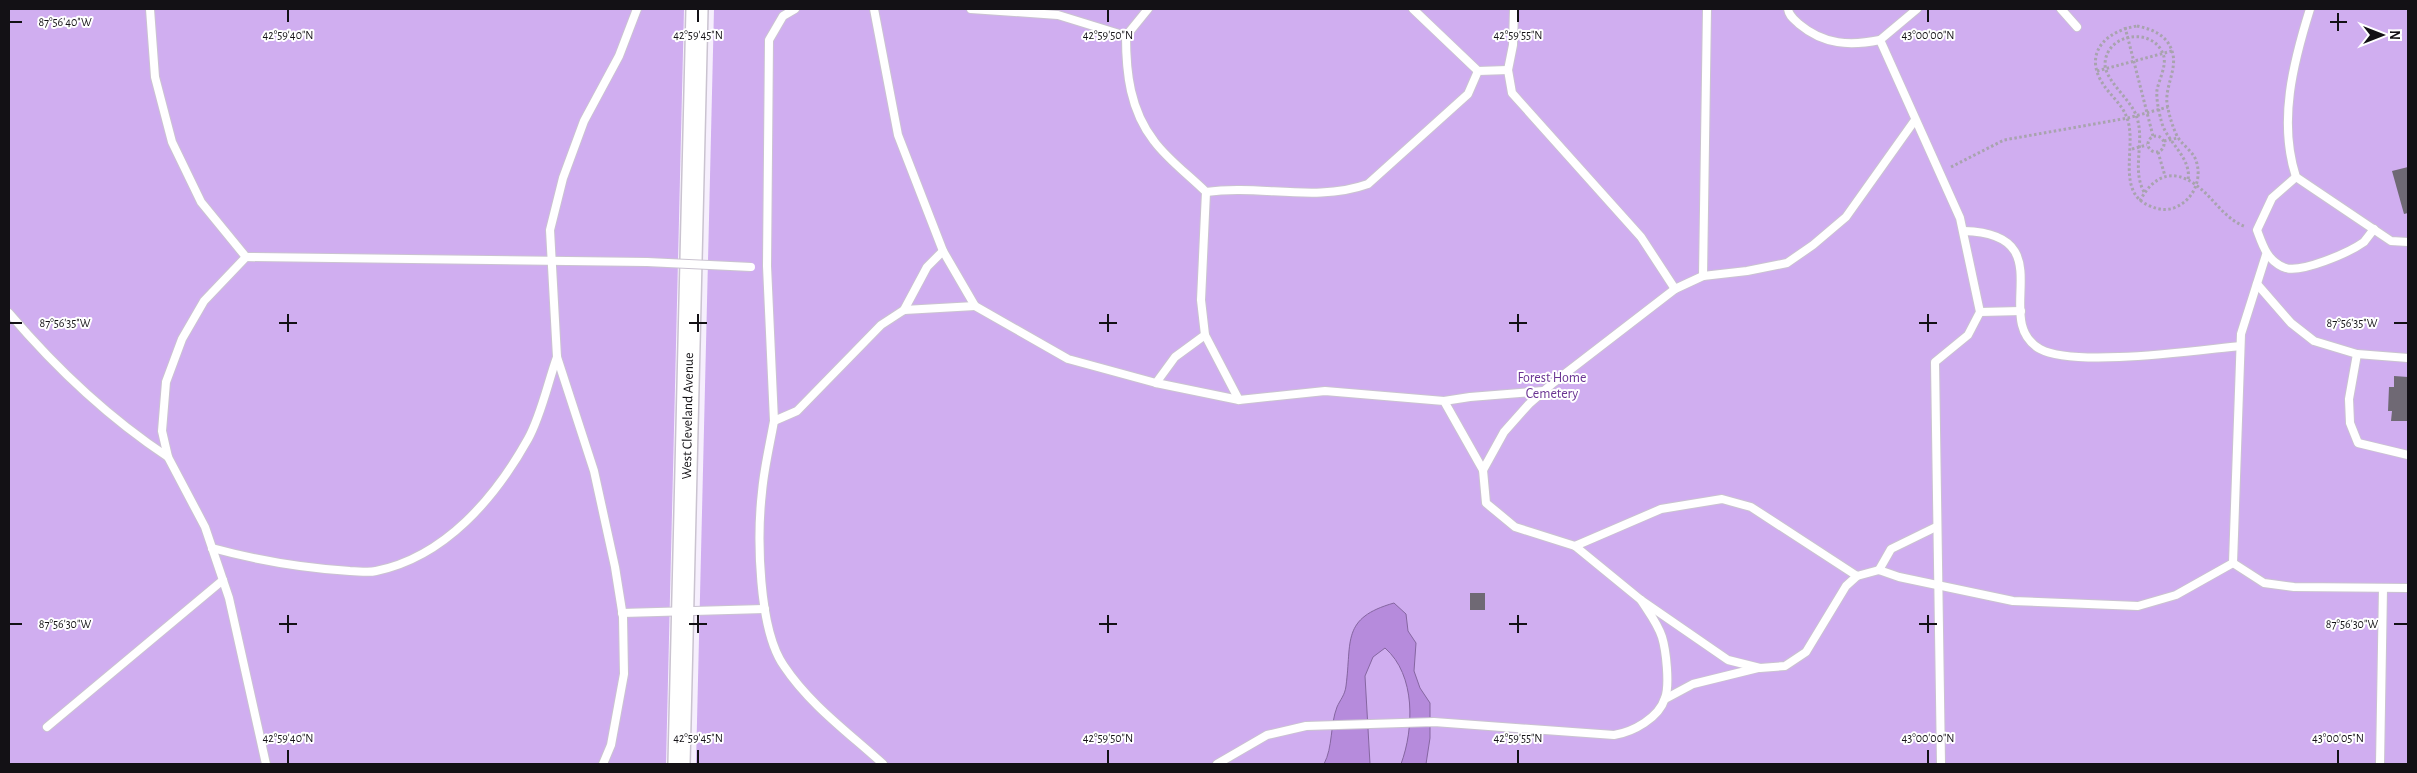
<svg xmlns="http://www.w3.org/2000/svg" width="2417" height="773" viewBox="0 0 2417 773" font-family="'Alegreya Sans',sans-serif">
  <style>
    .green { fill: #d0aef0 }
    .water { fill: #b68bdc; stroke: #8566a0 }
    .building { fill: #6f6974 }
    .lines { fill: none; stroke-linecap: round; stroke-linejoin: round }
    .lane-casing { stroke: #cac3d0; stroke-width: 10 }
    .secondary-casing { stroke: #cac3d0; stroke-width: 24 }
    .path { stroke: #a8a3ae; stroke-width: 3; stroke-dasharray: 2.5 2.5; stroke-linecap: butt }
    .lane { stroke: #fff; stroke-width: 8 }
    .secondary { stroke: #fff; stroke-width: 21 }
    .lane-bridge-casing { stroke: #cac3d0; stroke-width: 10; stroke-linecap: butt }
    .lane-bridge { stroke: #fff; stroke-width: 8 }
    .ticks { fill: none; stroke: #131115; stroke-width: 2 }
    .labels { text-anchor: middle; dominant-baseline: central; stroke-width: 4; stroke-linejoin: round; paint-order: stroke }
    .park-label { font-size: 14px; fill: #6a3392; stroke: #fff }
    .street-label { font-size: 14px; fill: #131115; stroke: #fff }
    .ticks-label { font-size: 12px; text-anchor: middle; fill: #131115; stroke: #fff; stroke-width: 4; stroke-linejoin: round; paint-order: stroke }
  </style>
  <rect width="100%" height="100%" fill="#f6effd"/>
  <g class="green">
    <path d="M9,9h675l-18,755h-657z"/>
    <path d="M714,9h1694v755h-1712z"/>
  </g>
  <path class="water" d="M1394,603l12,11 2,17 8,12 -2,28 6,17 10,15v35l-4,26h-25c13,-35 15,-89 -16,-116l-12,9 -8,19 5,88h-46c9,-17 6,-39 13,-57 3,-7 8,-12 9,-21 6,-45 -5,-68 48,-83z"/>
  <g class="building">
    <path d="M2408,167v46l-4,1 -12,-43z"/>
    <path d="M2394,376l14,1v44h-17l1,-10h-4l1,-24h5z"/>
    <rect x="1470" y="593" width="15" height="17"/>
  </g>
  <g class="lines">
    <defs>
      <g id="lane">
        <path d="M150,9l5,68 17,65 29,60 45,55 401,5"/>
        <path d="M795,9l-12,7 -14,24 -2,226 7,155 23,-10 84,-86 23,-15 71,-4"/>
        <path d="M874,9l24,126 45,116 32,55 93,53 88,24 83,17 86,-9 119,10 39,69"/>
        <path d="M971,9l87,6 68,21c0,37 4,74 28,105 14,19 35,34 52,51l-5,108 4,35 -30,22 -19,26"/>
        <path d="M1413,9l65,62"/>
        <path d="M1514,9l-1,36 -5,25 4,23 129,144 34,52 28,-13 44,-5 40,-8 26,-18 33,-28 69,-97"/>
        <path d="M1788,9c1,7 6,10 11,15 25,21 51,22 81,16"/>
        <path d="M1917,9l-37,31 80,178 20,94 -12,23 -33,27 6,402"/>
        <path d="M2061,9l16,18"/>
        <path d="M2310,9c-17,54 -32,113 -14,168l95,64 17,1"/>
        <path d="M1126,36l22,-27"/>
        <path d="M2296,177l-24,21 -15,32c6,16 10,30 26,37 16,8 67,-15 81,-25 3,-4 7,-9 10,-13"/>
        <path d="M1206,192c54,-8 109,11 162,-8l100,-90 10,-23 30,-1"/>
        <path d="M1964,231c101,3 25,89 76,118 35,19 158,1 200,-3"/>
        <path d="M246,257l-42,44 -22,38 -16,43 -4,49 6,26 37,70 24,71 37,166"/>
        <path d="M1703,276l4,-267"/>
        <path d="M2257,284l34,39 23,18 43,13 51,4"/>
        <path d="M1675,289l-122,94 -24,21 -25,28 -21,38 3,33 29,24 60,19 86,-37 61,-10 29,8 106,69 22,-6 20,7 114,24 125,5 38,-11 57,-32 8,-229 25,-79"/>
        <path d="M904,310l23,-43 16,-16"/>
        <path d="M1980,312l41,-1"/>
        <path d="M9,313c46,54 100,105 159,144"/>
        <path d="M1205,335l34,65"/>
        <path d="M2357,354l-8,45 1,24 8,20 50,12"/>
        <path d="M1444,401l26,-4 73,-6"/>
        <path d="M774,421c-4,23 -10,47 -12,71 -5,44 -4,137 22,174 26,39 65,67 99,98"/>
        <path d="M1575,546l66,54 87,60 32,8 25,-2 21,-14 40,-66 11,-10"/>
        <path d="M212,548c44,12 92,20 138,23 8,0 18,2 26,0 69,-14 119,-73 152,-132 13,-23 20,-57 29,-82"/>
        <path d="M2233,563l31,20 30,4 114,1"/>
        <path d="M1879,570l12,-21 45,-22"/>
        <path d="M622,613l143,-4"/>
        <path d="M1665,699l28,-15 65,-16"/>
        <path d="M47,727l176,-147"/>
        <path d="M603,764l8,-19 13,-71 -1,-57 -8,-50 -21,-96 -37,-114 -7,-127 13,-52 21,-57 35,-65 18,-47"/>
        <path d="M1217,764l50,-29 39,-9 128,-4 180,13c19,-3 45,-17 51,-37 5,-13 1,-48 -3,-61 -4,-13 -14,-26 -21,-37"/>
        <path d="M2380,764l3,-176"/>
      </g>
      <path id="secondary" d="M679,764l18,-755"/>
    </defs>
    <use href="#lane" class="lane-casing"/>
    <use href="#secondary" class="secondary-casing"/>
    <g class="path">
      <path d="M2137,26c15,3 30,9 35,25 6,17 -7,35 -5,52 2,12 5,22 10,33 4,7 12,13 17,20 10,19 1,43 -18,51 -8,4 -17,3 -26,-1 -34,-13 -14,-58 -22,-85 -5,-18 -21,-27 -29,-44 -13,-29 12,-47 38,-51z"/>
      <path d="M2125,27l28,109"/>
      <path d="M2097,71l75,-20"/>
      <circle cx="2156" cy="144" r="8"/>
      <path d="M2164,141l14,-3"/>
      <path d="M2132,149l15,-4"/>
      <path d="M2158,152l7,24"/>
      <path d="M1951,167l53,-27 124,-22 40,-11"/>
      <path d="M2144,192c-13,-24 2,-51 -8,-77 -6,-16 -31,-35 -31,-51 1,-32 51,-38 59,-7 2,10 -5,23 -7,33 -1,9 2,22 4,30 5,22 31,37 27,60"/>
      <path d="M2140,201c12,-24 32,-34 56,-16 18,13 28,34 50,42"/>
    </g>
    <use href="#lane" class="lane"/>
    <use href="#secondary" class="secondary"/>
    <defs>
      <path id="lane-bridge" d="M647,262l104,5"/>
    </defs>
    <use href="#lane-bridge" class="lane-bridge-casing"/>
    <use href="#lane-bridge" class="lane-bridge"/>
  </g>
  <path class="ticks" d="M288,10v12M698,10v12M1108,10v12M1518,10v12M1928,10v12M2338,13v18M10,22h12M2330,22h17M288,314v18M698,314v18M1108,314v18M1518,314v18M1928,314v18M10,323h12M279,323h18M689,323h18M1099,323h18M1509,323h18M1919,323h18M2394,323h13M288,615v18M698,615v18M1108,615v18M1518,615v18M1928,615v18M10,624h12M279,624h18M689,624h18M1099,624h18M1509,624h18M1919,624h18M2394,624h13M288,750v13M698,750v13M1108,750v13M1518,750v13M1928,750v13M2338,750v13"/>
  <g class="labels">
    <g class="park-label">
      <text x="1552" y="378">Forest Home<tspan x="1552" dy="16">Cemetery</tspan></text>
    </g>
    <g class="street-label">
      <text transform="translate(688 416) rotate(-89)">West Cleveland Avenue</text>
    </g>
  </g>
  <g class="ticks-label">
    <text x="65" y="26">87°56'40"W</text>
    <text x="288" y="39">42°59'40"N</text>
    <text x="698" y="39">42°59'45"N</text>
    <text x="1108" y="39">42°59'50"N</text>
    <text x="1518" y="39">42°59'55"N</text>
    <text x="1928" y="39">43°00'00"N</text>
    <text x="2352" y="327">87°56'35"W</text>
    <text x="65" y="327">87°56'35"W</text>
    <text x="2352" y="628">87°56'30"W</text>
    <text x="65" y="628">87°56'30"W</text>
    <text x="288" y="742">42°59'40"N</text>
    <text x="698" y="742">42°59'45"N</text>
    <text x="1108" y="742">42°59'50"N</text>
    <text x="1518" y="742">42°59'55"N</text>
    <text x="1928" y="742">43°00'00"N</text>
    <text x="2338" y="742">43°00'05"N</text>
  </g>
  <rect width="2417" height="773" fill="none" stroke="#131115" stroke-width="20"/>
  <g transform="translate(2382 35) rotate(90)" stroke="#ffffff" stroke-width="4" paint-order="stroke">
  <path d="M0-4L9 19L0 12L-9 19Z" fill="#131115"/>
  <text y="-8" font-size="14" font-weight="bold" text-anchor="middle" fill="#131115">N</text>
  </g>
</svg>
